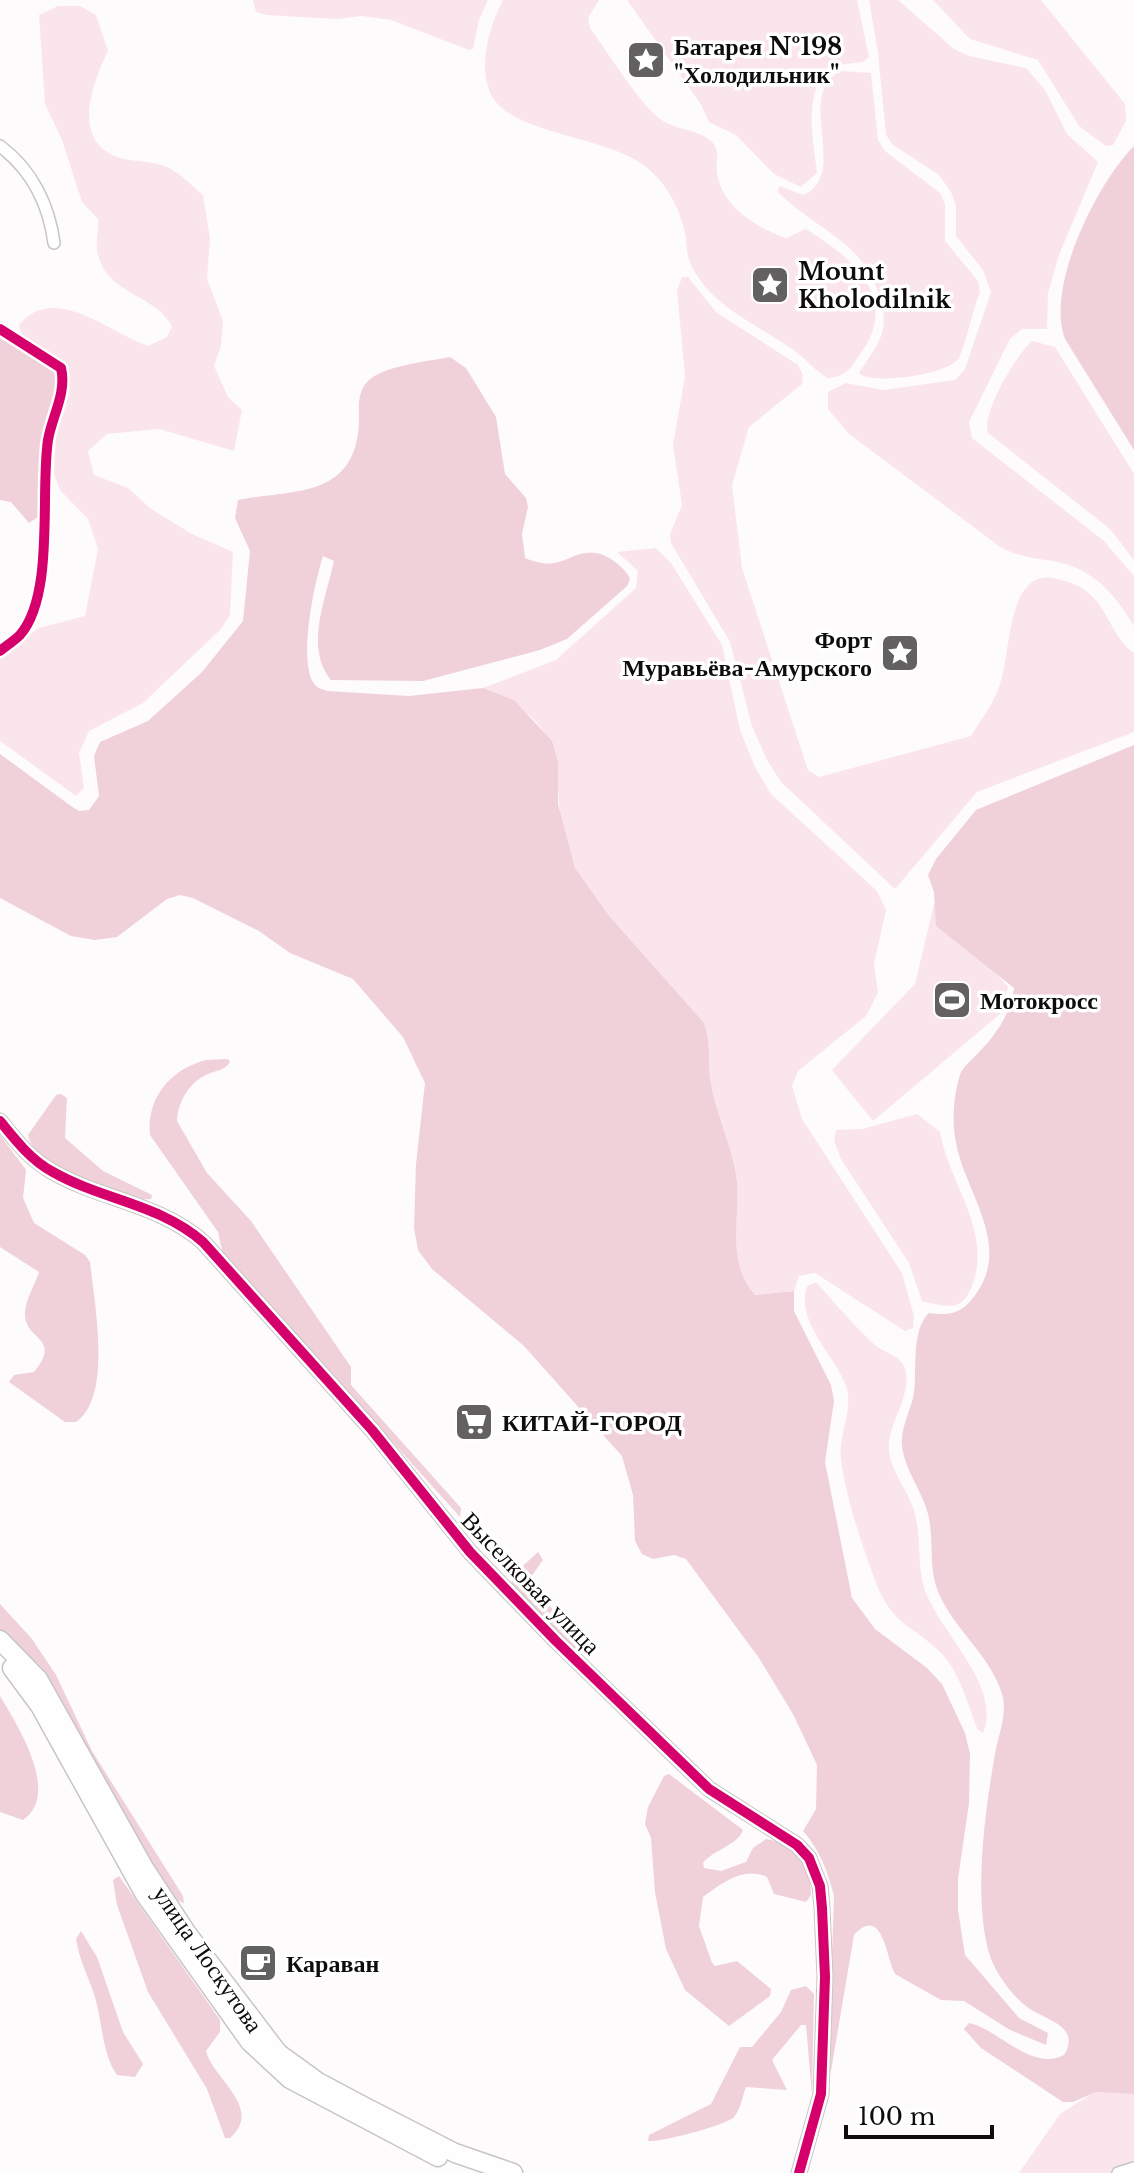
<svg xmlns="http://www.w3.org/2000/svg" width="1134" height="2173" viewBox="0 0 1134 2173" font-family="'Libre Baskerville',serif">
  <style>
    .green { fill: #fbe5ec }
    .forest { fill: #f0d0d9 }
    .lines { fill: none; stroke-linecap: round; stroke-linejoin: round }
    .minor-casing { stroke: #c8c5c6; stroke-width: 14 }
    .tertiary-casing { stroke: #c8c5c6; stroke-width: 17 }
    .primary-casing { stroke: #c8c5c6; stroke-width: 21 }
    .minor { stroke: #fffeff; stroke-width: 11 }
    .tertiary { stroke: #fffeff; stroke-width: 14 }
    .primary { stroke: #fffeff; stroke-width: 18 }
    .cycleway-casing { stroke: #fff; stroke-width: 15 }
    .cycleway { stroke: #d6006c; stroke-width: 10 }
    .labels { text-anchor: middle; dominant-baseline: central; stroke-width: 7; stroke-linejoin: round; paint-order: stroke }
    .poi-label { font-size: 24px; font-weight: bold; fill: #0e0c0d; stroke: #fff; text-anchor: start }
    .street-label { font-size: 24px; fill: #0e0c0d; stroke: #fff }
  </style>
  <rect width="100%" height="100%" fill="#fefbfc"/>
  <g class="green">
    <path d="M253,0h235l-9,20 -6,29 -4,1 -78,-30 -29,-4 -25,3 -71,-4 -10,-3z"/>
    <path d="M503,0h96l-11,18 2,10c17,23 51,79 73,93 14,9 39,9 50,22 8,10 2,20 4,30 5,34 40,55 69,65l20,-9c45,28 95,68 55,124 -10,15 -15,24 -33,25 -13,-7 -21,-18 -33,-27 -35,-25 -88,-46 -105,-89 -4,-9 -3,-20 -5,-30 -7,-27 -18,-48 -40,-66 -39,-30 -130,-32 -152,-68 -17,-28 -4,-71 10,-98z"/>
    <path d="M627,0h230l12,57 -6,5 -34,4c-26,30 -16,72 -12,107l-16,14 -27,-13 -38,-39 -27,-13 -9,-19z"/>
    <path d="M869,0h29l56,49 15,7 57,12 19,22 22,44 31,28 -39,93 -11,38 -1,36h-25l-12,10 -41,83 3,16 132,103 30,35v50c-20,-33 -41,-58 -81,-65 -21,-3 -35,-4 -54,-15l-150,-112 -21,-25v-17l18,-9 37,7 72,-10 10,-11 26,-77 -8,-22 -27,-34v-30l-5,-14 -12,-17 -47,-31 -6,-9 -8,-82z"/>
    <path d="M933,0h108l84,104 1,17 -13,24 -7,1 -27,-20 -41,-66 -68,-21z"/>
    <path d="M58,6h22l16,9 12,36c-16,33 -38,91 12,107 15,4 35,3 49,10 12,6 24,19 34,27l7,44 -3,40 16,42 -2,25 -7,20 14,31 14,13 -8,41 -75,-22 -52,5 -19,17 6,24 34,13 23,21 41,25 41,18 -3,63 -9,14 -78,74 -54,28 -10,22 5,35 -8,8 -76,-55v-85l39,-28 46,-12 13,-67 -10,-30 -28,-29 -6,-16 2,-40 14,-58 -5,-13 -43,-26 -3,-12c36,-43 90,8 129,21l19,-9 5,-10c-14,-31 -62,-32 -73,-69 -5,-14 0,-25 -1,-39l-16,-17 -20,-62 -17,-36 -6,-89z"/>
    <path d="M841,71l30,2 7,67 7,11 55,42 5,11v37l33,40 2,11c-8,20 -13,48 -21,66 -8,16 -88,28 -100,15 7,-12 17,-23 22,-37 5,-14 3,-27 -2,-42 -17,-53 -64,-65 -101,-102l1,-6 24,9c48,-20 -10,-101 38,-124z"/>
    <path d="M682,277h6l28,35 82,53 5,10 -1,9 -53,43 -17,58 10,83 66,202 11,7 152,-41c12,-19 26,-37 31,-59 8,-28 7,-106 50,-99 12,2 24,5 34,13 22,16 26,47 48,62v79l-157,60 -82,97 -114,-107 -14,-22 -15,-34 -22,-84 -59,-99 -1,-9 12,-29 -9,-60 12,-69 -8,-85z"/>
    <path d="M1032,341l23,6 79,127v86l-24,-31 -122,-96c-7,-20 29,-79 44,-92z"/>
    <path d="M656,548l15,15 51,82 18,85 15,37 16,27 106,97 9,19 -12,54 4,29 -12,23 -68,55 -6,15 10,33 100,154 12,43 -1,12 -8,3 -90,-58 -16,3 -5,15 -40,4c-28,-32 -14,-75 -17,-114 -4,-35 -21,-67 -27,-103 -2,-19 1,-36 -6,-55 -38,-38 -104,-107 -128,-154 -40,-81 17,-135 -93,-181l73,-28 80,-72 2,-17 -21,-19z"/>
    <path d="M934,904l74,83 -8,27 -127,107 -41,-51 83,-86z"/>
    <path d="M917,1114l23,18c9,51 50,96 34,148 -10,32 -23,28 -52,21l-13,-38 -68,-104 -7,-18 2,-11 26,-1z"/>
    <path d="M816,1282c19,21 38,44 59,63 8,7 25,11 29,21 10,25 -13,53 -15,77 -2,23 16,43 23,62 10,25 5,54 11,79 12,46 80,99 60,149l-5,-3c-10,-24 -18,-58 -37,-77 -28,-28 -48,-27 -65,-70 -14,-38 -30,-84 -35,-124 -3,-24 13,-50 5,-73 -11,-31 -51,-64 -39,-100z"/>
    <path d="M1134,2067v106h-115l41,-59z"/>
  </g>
  <g class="forest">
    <path d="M1134,146v304l-69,-111c-20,-52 32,-156 69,-193z"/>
    <path d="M0,338l58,34 2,8 -15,55 -4,80 -12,8 -18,-21 -11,-2z"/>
    <path d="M450,357l16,11 30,49 9,57 21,24 2,9 -6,27 3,24c38,16 42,-8 70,-5 11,0 32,16 35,26l-3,7 -60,53 -27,11 -117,31 -92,-1c-27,-32 -5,-82 3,-119l-11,-5c-8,25 -27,110 -7,130 3,3 7,3 11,5l82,5 74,-8 31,12 38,41 6,21v42l17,64 34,48 95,107c7,19 4,36 6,55 5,35 23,68 27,103 3,39 -11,82 18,114l39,-4v20l37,74 3,16 -9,61 27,136 23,31 52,39 15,16 23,49 5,21 -1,49 -11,76v31l7,45 54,63 29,15 -2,12 -36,-15 -46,-29 -23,-1 -46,-26c-9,-16 -12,-70 -41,-39l-23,136h-3l6,-175c-6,-24 -14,-46 -31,-65l13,-22 1,-44 -24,-51 -34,-56 -73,-99 -12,-4 -21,4 -11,-5 -7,-13 -2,-46 -11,-39 -98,-110 -92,-77 -14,-19 -4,-22 2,-64 9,-81 -22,-46 -50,-58 -63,-26 -31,-22 -66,-33 -13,-3 -13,4 -50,38 -22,3 -24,-4 -71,-38v-144l71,52 8,5 10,-1 10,-14 -5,-40 6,-14 48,-21 54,-49 41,-51 7,-70 -15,-33 3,-18c57,-11 118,-1 121,-79 0,-15 -2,-29 9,-40 17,-16 58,-19 82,-24z"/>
    <path d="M1134,745v1349l-38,-2 -23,10h-10l-82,-54 -17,-19 5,-6 7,2c27,10 58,46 88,30 18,-29 -19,-35 -37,-48 -15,-11 -33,-36 -38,-54 -16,-56 -4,-142 6,-199 3,-19 13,-40 7,-60 -12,-41 -53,-68 -66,-108 -7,-22 -2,-49 -8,-72 -6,-24 -23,-43 -26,-68 -2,-17 9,-36 12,-53 3,-22 -3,-64 15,-80 24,3 33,0 47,-19 37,-52 -14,-104 -21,-157 -3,-18 -1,-44 5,-62 2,-8 13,-16 19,-23 17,-17 32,-39 35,-64l-78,-62 -2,-34 -6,-17 8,-16 40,-49z"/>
    <path d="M206,1060l22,-1 2,3c-6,9 -13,8 -22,12 -19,8 -30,28 -31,47l30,52 44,48 100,146v18l110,123 -1,9 -237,-263 -5,-22 -68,-97c-4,-37 21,-66 56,-75z"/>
    <path d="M61,1094l6,4 -2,40 38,33 49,24 -1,4c-29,3 -118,-32 -123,-64l28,-40z"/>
    <path d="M0,1135l26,35 -3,28 11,25 51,32 5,7c4,39 23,135 -14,160h-11l-56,-40 5,-7 20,-3c28,-34 -7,-31 -9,-56 -1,-14 10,-31 14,-44l-39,-25z"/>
    <path d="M538,1552l5,8 -12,17 18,28 35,40 -2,5 -7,-1 -64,-65 2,-9z"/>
    <path d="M0,1604l32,35 24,36 36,76 91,145 1,7 -8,-3 -42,-61 -105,-182 -29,-27z"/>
    <path d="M0,1696c18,30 61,98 23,124l-23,-8z"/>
    <path d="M669,1774l74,56c-6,16 -29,19 -40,33l1,5 17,3 25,-9 7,-14 13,-9c26,4 46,29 45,56l-5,7 -32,-8 -7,-17c-24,-11 -46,7 -64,20l-4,29 13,37 3,3 22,-5 34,28 -1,7 -41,30 -44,-36 -19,-41 -11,-57 -4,-54 -6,-14 3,-17 16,-31z"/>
    <path d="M119,1876l101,144v12l-14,19c7,28 58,57 24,87h-5l-18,-49 -59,-97 -31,-87 -4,-25z"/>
    <path d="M81,1931l16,26 26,75 20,32 -8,13 -18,-2c-16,-23 -14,-54 -23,-81 -6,-18 -15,-35 -18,-55z"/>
    <path d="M806,1986l8,8 -2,101 -6,-70h-5l-29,35 15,30 -41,-3c-4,10 -5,22 -12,30 -7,8 -75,26 -86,24l1,-6 62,-31 29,-57h12l29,-35 10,-22z"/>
  </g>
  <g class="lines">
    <defs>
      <g id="minor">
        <path d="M0,146c32,24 49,59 54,97"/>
        <path d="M0,329l61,39c6,25 -9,48 -13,72 -8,52 7,155 -28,195 -6,6 -14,11 -20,16"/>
        <path d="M1118,2173l16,-5"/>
      </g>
      <path id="tertiary" d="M0,1121c16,20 31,39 53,51 49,28 107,32 150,70l169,188 98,122 86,89 153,148 88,56 12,13 11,28 2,22 3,69 -4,117 -22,79"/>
      <g id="primary">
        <path d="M0,1640l38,39 106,189 42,64 92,121 40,29 47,25 90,46 58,20"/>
        <path d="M12,1668l28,38 104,187 106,149 40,37 148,78"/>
      </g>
    </defs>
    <use href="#minor" class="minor-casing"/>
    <use href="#tertiary" class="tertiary-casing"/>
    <use href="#primary" class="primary-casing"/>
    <use href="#minor" class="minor"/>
    <use href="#tertiary" class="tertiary"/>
    <use href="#primary" class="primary"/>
    <defs>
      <g id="cycleway">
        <path d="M0,329l61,39c6,25 -9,48 -13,72 -8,52 7,155 -28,195 -6,6 -14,11 -20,16"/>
        <path d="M0,1121c16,20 31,39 53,51 49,28 107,32 150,70l169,188 98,122 86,89 153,148 88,56 12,13 11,28 2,22 3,69 -4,117 -22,79"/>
      </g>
    </defs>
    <use href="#cycleway" class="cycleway-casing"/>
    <use href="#cycleway" class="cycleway"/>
  </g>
  <defs>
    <symbol id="sight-square" viewBox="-11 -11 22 22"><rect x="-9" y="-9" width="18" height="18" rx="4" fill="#626061" stroke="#fff"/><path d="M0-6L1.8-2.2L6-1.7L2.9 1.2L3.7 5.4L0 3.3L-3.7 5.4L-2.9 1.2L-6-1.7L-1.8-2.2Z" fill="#fff"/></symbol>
    <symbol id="stadium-square" viewBox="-11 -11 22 22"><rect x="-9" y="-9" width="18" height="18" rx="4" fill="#626061" stroke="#fff"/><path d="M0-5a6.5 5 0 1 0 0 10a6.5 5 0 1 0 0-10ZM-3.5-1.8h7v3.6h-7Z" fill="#fff"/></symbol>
    <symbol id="supermarket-square" viewBox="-11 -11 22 22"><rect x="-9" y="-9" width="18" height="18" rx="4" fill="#626061" stroke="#fff"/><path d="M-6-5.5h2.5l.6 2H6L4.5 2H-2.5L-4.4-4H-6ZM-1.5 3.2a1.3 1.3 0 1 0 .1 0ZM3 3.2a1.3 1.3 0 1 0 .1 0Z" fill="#fff"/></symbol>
    <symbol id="cafe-square" viewBox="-11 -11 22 22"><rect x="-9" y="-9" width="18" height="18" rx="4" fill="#626061" stroke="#fff"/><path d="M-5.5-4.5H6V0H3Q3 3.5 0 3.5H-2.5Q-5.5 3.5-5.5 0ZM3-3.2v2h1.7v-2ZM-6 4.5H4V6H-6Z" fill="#fff"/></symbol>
  </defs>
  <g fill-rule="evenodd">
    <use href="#sight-square" x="624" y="38" width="44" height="44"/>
    <use href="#sight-square" x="748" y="263" width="44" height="44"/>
    <use href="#sight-square" x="878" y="631" width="44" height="44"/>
    <use href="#stadium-square" x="930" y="978" width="44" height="44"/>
    <use href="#supermarket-square" x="452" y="1400" width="44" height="44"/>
    <use href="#cafe-square" x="236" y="1941" width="44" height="44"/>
  </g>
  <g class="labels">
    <g class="poi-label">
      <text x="674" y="46">Батарея №198<tspan x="674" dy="28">"Холодильник"</tspan></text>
      <text x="798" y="271">Mount<tspan x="798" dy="28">Kholodilnik</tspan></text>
      <text x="872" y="639" text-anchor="end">Форт<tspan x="872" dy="28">Муравьёва-Амурского</tspan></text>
      <text x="980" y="1000">Мотокросс</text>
      <text x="502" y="1422">КИТАЙ-ГОРОД</text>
      <text x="286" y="1963">Караван</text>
    </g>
    <g class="street-label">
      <text transform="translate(531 1583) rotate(46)">Выселковая улица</text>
      <text transform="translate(208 1959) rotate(55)">улица Лоскутова</text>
    </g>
  </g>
  <path d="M846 2125v12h146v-12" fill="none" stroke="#0e0c0d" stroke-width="4"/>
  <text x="858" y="2125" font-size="24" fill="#0e0c0d" stroke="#ffffff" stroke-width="6" paint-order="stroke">100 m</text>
</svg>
